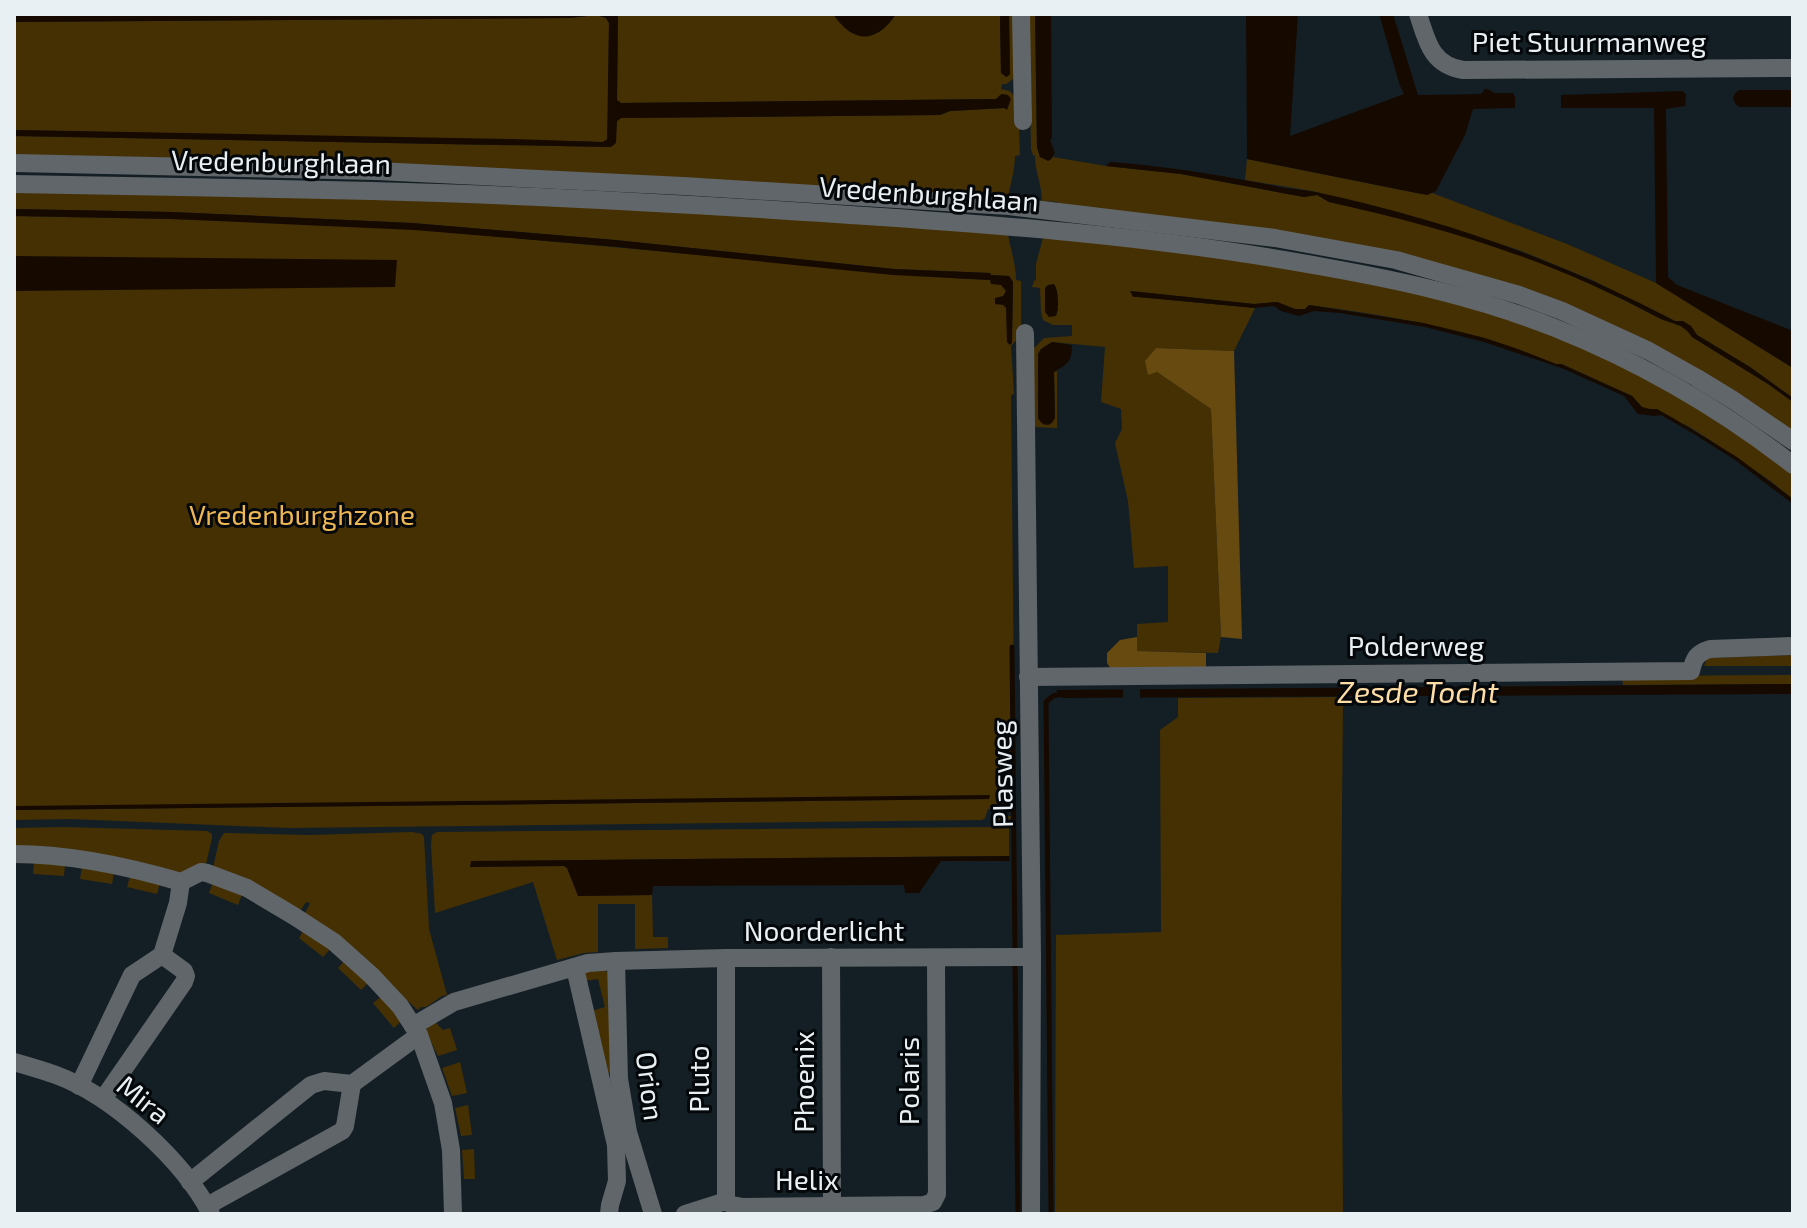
<svg xmlns="http://www.w3.org/2000/svg" width="1807" height="1228" viewBox="0 0 1807 1228" font-family="'Exo 2',sans-serif">
  <style>
    .green { fill: #453004; fill-rule: evenodd }
    .forest { fill: #674a0f }
    .water { fill: #160a00 }
    .pier { fill: #141f25 }
    .lines { fill: none; stroke-linecap: round; stroke-linejoin: round }
    .stream { stroke: #160a00; stroke-width: 5 }
    .minor { stroke: #61666a; stroke-width: 18 }
    .labels { text-anchor: middle; dominant-baseline: central; stroke-width: 6; stroke-linejoin: round; paint-order: stroke }
    .street-label { font-size: 28px; fill: #e9f0f4; stroke: #05080a }
    .park-label { font-size: 28px; fill: #efb753; stroke: #05080a }
    .water-label { font-size: 30px; font-style: italic; fill: #ffdda6; stroke: #05080a }
  </style>
  <rect width="100%" height="100%" fill="#141f25"/>
  <g class="green">
    <path d="M14,14h277l-277,2z"/>
    <path d="M618,14h215c21,27 43,31 63,0h104l1,59 5,4 4,-3 -1,-60h8l-1,63 -10,7h-4l-1,5 9,2 8,10 2,54 -5,1c0,16 -6,30 -7,46l-994,-44v-22l597,11 6,-26 4,-3 319,-3 10,-4 55,-3 4,-5 1,-5 -9,-4 -5,5 -375,4 -4,-3z"/>
    <path d="M1029,14h6l2,133 3,10 10,3 3,-3 53,9 75,8 123,23 13,-2 12,7c34,8 68,15 101,24 79,21 155,53 227,91 13,7 27,6 35,20l76,47 25,18v34l-285,-149 -450,-80v-5l-16,-1c0,-16 -7,-29 -7,-45l-2,-1 -2,-6z"/>
    <path d="M596,15l10,3 3,5 -1,115 -4,4 -590,-12v-108l556,-4z"/>
    <path d="M1247,159l174,35 11,-1 135,51 89,39 137,85v30l-43,-31 -53,-32 -6,-9 -16,-5 -83,-41 -73,-30 -118,-37 -89,-22 -67,-11z"/>
    <path d="M14,187l697,23 297,25c3,16 8,30 8,45l5,1v54l-10,11 3,48 -3,1 4,401 -3,1 1,11 -25,1 -3,9 -3,2 -694,8 -217,-9 -57,1v-10l975,-11 -975,8v-591l158,3 221,8 560,51 37,2 21,3 1,51 1,-52 -4,-6 -18,-1 -1,-2 -96,-4 -279,-29 -203,-17 -240,-11 -158,-3z"/>
    <path d="M1044,234l285,38 169,40 145,62 150,96v29l-24,-19 -62,-42 -19,-12 -46,-19 -10,-11 -70,-32h-6c-23,-8 -46,-18 -70,-25 -58,-17 -117,-26 -177,-34l-4,4h-10l-18,-7 -23,2 -124,-13 3,5 5,1 117,11 -21,43 -78,-3 1,24 54,37 10,228 -3,16 -81,-2v-27l31,-2v-56l-34,2 -6,-67 -13,-58 7,-14 -1,-20 -20,-7 4,-55 -53,-5 -11,7 -3,5v12l17,52 -1,-46 3,-1v57l-24,-1v-78l11,-11 28,-2v-11h-19l-10,-5 -2,-7 -1,-25 -8,-1 2,-6 2,-1v-16zM1047,286l9,1 2,24 -13,1v-24z"/>
    <path d="M1793,655v11h-89l3,-8z"/>
    <path d="M1793,675v9l-170,1 -1,-9z"/>
    <path d="M1343,697l-2,231 2,286h-288l1,-279 105,-3 -1,-202 18,-13v-19z"/>
    <path d="M997,816h14l-2,8v32l-538,5v6l93,-1 3,2 12,28 73,-1 1,42h15v11l-33,1v-45h-37v48l-14,1 -27,7 -24,-78 -98,31 -4,-69 1,-9 5,-3 553,-5 2,-2v-6z"/>
    <path d="M63,827l144,4 5,3v4l-6,26 -24,10 -168,-27v-19z"/>
    <path d="M412,832l10,2 2,3 5,92 18,66 -5,1 -16,11h-5l-3,3 -113,-97 5,-10 -4,-1 -5,8 -88,-42 6,-27 5,-8h4l81,2z"/>
    <path d="M34,862l31,3 -1,11 -31,-2z"/>
    <path d="M82,867l32,5 -2,12 -32,-5z"/>
    <path d="M130,876l30,7 -3,11 -30,-7z"/>
    <path d="M213,882l29,12 -4,11 -29,-12z"/>
    <path d="M306,926l25,22 -8,9 -24,-19z"/>
    <path d="M346,959l23,23 -8,8 -23,-22z"/>
    <path d="M604,969l6,7 3,96 -5,1 -16,-62 13,-4 -7,-28 -13,2v-9z"/>
    <path d="M382,996l20,24 -8,8 -21,-25z"/>
    <path d="M435,1022l8,8 7,-2 7,22 -19,6 -13,-26z"/>
    <path d="M460,1062l7,31 -15,3 -10,-28z"/>
    <path d="M468,1105l4,30 -11,1 -6,-28z"/>
    <path d="M474,1149l1,30h-11l-2,-29z"/>
  </g>
  <g class="forest">
    <path d="M1156,348l78,3 8,288 -21,-2 -10,-228 -54,-37 -9,3 -3,-14z"/>
    <path d="M1137,637v14l69,2v17l-95,-1 -4,-6v-10l13,-13z"/>
  </g>
  <g class="water">
    <path d="M291,14h327l-1,86 4,3 375,-4 6,-5 6,1 3,4 -4,11 -3,-2 -54,3 -10,4 -319,3 -4,3 -1,22 -5,4 -597,-11v-6l499,9 89,3 5,-2 2,-117 -3,-5 -10,-3 -26,3 -556,4v-6z"/>
    <path d="M833,14h63c-20,30 -43,30 -63,0z"/>
    <path d="M1000,14h9l1,60 -3,3 -6,-4z"/>
    <path d="M1035,14h16l1,125 -2,1 5,13 -5,7 -2,1 -8,-4 -3,-10z"/>
    <path d="M1246,14h52l-8,122 114,-42 -4,-8 -21,-72h14l25,81 63,-1 4,-5 5,1 4,3h19l2,4v11l-42,1 -8,26 -29,56 -9,4 -180,-36z"/>
    <path d="M1739,90h54v17h-54c-7,-5 -8,-12 0,-17z"/>
    <path d="M1682,91l4,3 -1,12 -19,3 2,168 9,8 116,46v37l-137,-85 -2,-175h-93v-13z"/>
    <path d="M1110,162c58,4 117,14 175,26 9,1 20,2 30,4 125,26 246,69 360,129h8l8,5 6,9 53,32 43,31v4l-25,-18 -76,-47c-8,-14 -22,-13 -35,-20 -106,-57 -211,-89 -328,-115l-12,-7 -13,2 -123,-23 -75,-8z"/>
    <path d="M14,209l158,3 240,11 203,17 279,29 96,4 1,2 18,1 4,6 -1,61 -2,2 -3,-3 -1,-34 -3,-3 -8,-1v-6l8,-2 3,-5 -5,-6 -10,-1 -1,-4 -97,-5 -275,-28 -204,-17 -242,-11 -158,-3z"/>
    <path d="M14,257v-1l383,4 -2,27 -381,4z"/>
    <path d="M1054,284c5,7 5,24 2,32l-7,1 -4,-5v-24l3,-3z"/>
    <path d="M1130,291l124,13 23,-2 18,7h10l4,-4 115,18 61,15 33,11 38,15h5l71,32 10,11 8,2h7l16,9 64,39 56,42v5l-58,-44 -41,-26 -33,-19 -6,1 -17,-2 -14,-18 -60,-27 -80,-27 -59,-15 -85,-14 -26,-2 -15,5 -18,-5 -7,-5 -19,2 -117,-11h-5z"/>
    <path d="M1052,342l20,3c0,16 -4,19 -18,27l1,46 -3,5c-6,4 -11,1 -14,-5v-64l3,-5z"/>
    <path d="M1793,684v10l-732,4 -5,-8z"/>
    <path d="M990,795l-1,4 -975,11v-4z"/>
    <path d="M1009,856l1,5h-69l-22,32h-14l-1,-8 -251,1 -1,9 -74,1 -11,-28 -3,-2 -94,1 1,-6z"/>
  </g>
  <path class="pier" d="M1123,685h18l-1,3v15h-17z"/>
  <g class="lines">
    <g class="stream">
      <path d="M1012,647l3,306"/>
      <path d="M1015,963l3,251"/>
      <path d="M1051,1214l-5,-512 7,-6 9,-2"/>
    </g>
    <g class="minor">
      <path d="M1021,14l2,107"/>
      <path d="M1418,14c9,27 13,51 45,56l330,-2"/>
      <path d="M14,163l363,8 306,15 326,20 266,32 121,22 123,35 43,16 87,40 48,27 36,22 60,41"/>
      <path d="M14,184c119,2 239,4 358,7 150,4 300,12 450,22 168,11 336,23 502,54 79,14 156,31 231,61 85,34 166,81 238,137"/>
      <path d="M1025,333l7,624 -1,257"/>
      <path d="M1028,677l663,-6c3,-13 6,-18 19,-22l83,-3"/>
      <path d="M14,854c53,0 116,13 167,28l20,-10 6,1 40,15 47,28 40,26 38,34 28,30 19,29 24,68 8,47 2,64"/>
      <path d="M831,957l1,249"/>
      <path d="M726,958v243"/>
      <path d="M616,961l3,118 9,53 25,82"/>
      <path d="M575,968l41,177 1,36 -7,24 -1,9"/>
      <path d="M413,1026l41,-24 134,-39 28,-2 110,-3 306,-1"/>
      <path d="M14,1062c14,4 28,8 42,13 57,21 127,85 155,139"/>
      <path d="M79,1086l53,-111 30,-20 16,-52 3,-21"/>
      <path d="M103,1099l81,-117 2,-6 -2,-5 -22,-16"/>
      <path d="M190,1182l121,-97 13,-4 28,3 67,-49"/>
      <path d="M207,1206l135,-75 3,-5 7,-42"/>
      <path d="M685,1214l41,-13 6,4 11,2 181,-2 9,-3 4,-8 -1,-236"/>
    </g>
  </g>
  <g class="labels">
    <g class="street-label">
      <text x="1589" y="41">Piet Stuurmanweg</text>
      <text transform="translate(281 161) rotate(1)">Vredenburghlaan</text>
      <text transform="translate(929 193) rotate(4)">Vredenburghlaan</text>
      <text x="1416" y="645">Polderweg</text>
      <text transform="translate(1001 774) rotate(-91)">Plasweg</text>
      <text x="824" y="930">Noorderlicht</text>
      <text transform="translate(698 1079) rotate(-90)">Pluto</text>
      <text transform="translate(908 1081) rotate(-90)">Polaris</text>
      <text transform="translate(803 1082) rotate(-90)">Phoenix</text>
      <text transform="translate(651 1086) rotate(83)">Orion</text>
      <text transform="translate(144 1099) rotate(39)">Mira</text>
      <text x="807" y="1179">Helix</text>
    </g>
    <g class="park-label">
      <text x="302" y="514">Vredenburghzone</text>
    </g>
    <g class="water-label">
      <text x="1418" y="691">Zesde Tocht</text>
    </g>
  </g>
  <rect width="1807" height="1228" fill="none" stroke="#e9f0f4" stroke-width="32"/>
</svg>
